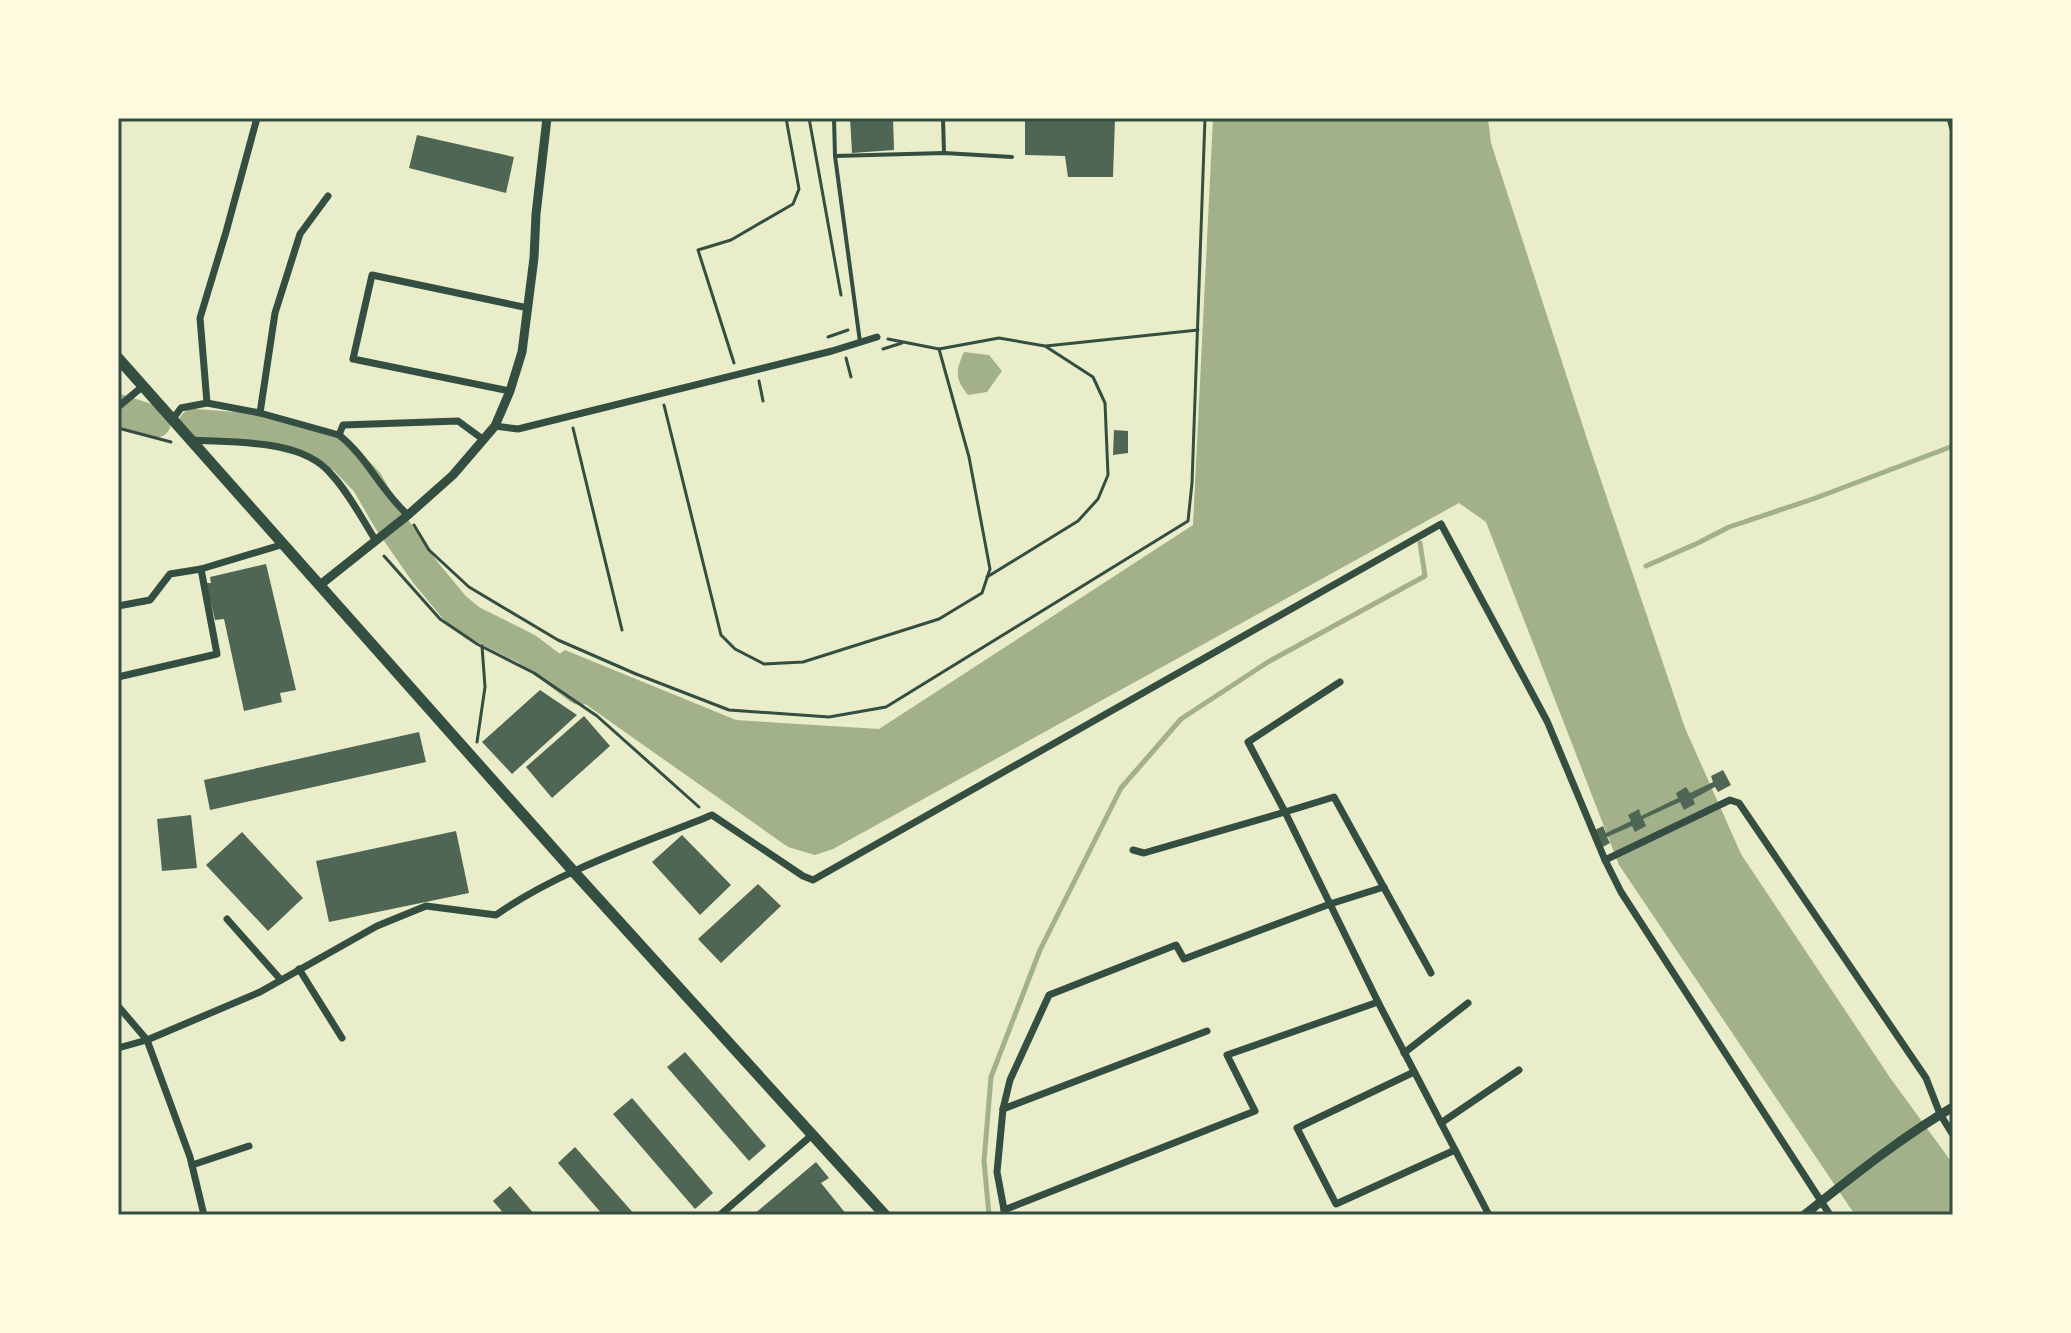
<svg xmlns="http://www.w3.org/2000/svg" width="2071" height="1333" viewBox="0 0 2071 1333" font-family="Figtree,sans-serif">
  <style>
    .water { fill: #a3b18a }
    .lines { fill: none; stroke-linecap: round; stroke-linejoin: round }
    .stream { stroke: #a3b18a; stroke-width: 5 }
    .river { stroke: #a3b18a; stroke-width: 32 }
    .building { fill: #4f6655 }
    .path { stroke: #344e41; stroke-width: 3 }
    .service { stroke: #344e41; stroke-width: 4 }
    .minor { stroke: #344e41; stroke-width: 7 }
    .tertiary { stroke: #344e41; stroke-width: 9 }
    .primary { stroke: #344e41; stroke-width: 11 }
    .neatline { fill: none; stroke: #344e41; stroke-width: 3 }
  </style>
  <rect width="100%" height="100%" fill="#e9edc9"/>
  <g class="water">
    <path d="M1213,118h275l3,25 98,302 96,283 56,126 150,225 62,85v51h-98l-236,-350 -133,-343 -27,-19 -626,346 -18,6 -27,-8 -251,-177 28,-20 171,70 143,9 314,-204z"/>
    <path d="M964,352l25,3 13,16 -15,21 -19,3c-14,-17 -12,-25 -4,-43z"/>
  </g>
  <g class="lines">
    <g class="stream">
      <path d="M1646,566l52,-23 31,-16 84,-28 140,-53"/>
      <path d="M989,1215l-5,-54 7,-84 49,-127 81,-162 60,-69 87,-57 157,-86 -5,-33"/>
    </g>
    <g class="river">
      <path d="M118,410l37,12"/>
      <path d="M194,425l68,5 50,13 31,14 24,25 22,38 36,52 29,35 17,14 56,28 53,40"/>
    </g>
  </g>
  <g class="building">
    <path d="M850,118h43l1,32 -42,3z"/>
    <path d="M1025,118h90l-2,59h-45l-3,-21 -40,-1z"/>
    <path d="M417,135l97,22 -8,36 -97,-25z"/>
    <path d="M1114,430l14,1v22l-15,2z"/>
    <path d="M266,564l30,126 -16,3 2,9 -38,9 -20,-92 -9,1 -9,-37h5l-1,-6z"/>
    <path d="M540,690l37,25 -65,59 -30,-32z"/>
    <path d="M584,716l26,30 -58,52 -26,-31z"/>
    <path d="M419,732l7,30 -216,48 -6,-30z"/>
    <path d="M1723,770l8,15 -13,7 -3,-5 -22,12 2,5 -11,6 -4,-8 -37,17 3,7 -11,6 -3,-6 -25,11 3,6 -11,6 -8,-17 12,-6 3,7 25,-12 -3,-6 11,-6 2,7 37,-18 -2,-5 10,-6 4,6 23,-11 -2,-6z"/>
    <path d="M191,815l6,53 -35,3 -5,-52z"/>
    <path d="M456,831l13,62 -140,29 -13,-61z"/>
    <path d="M242,832l61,66 -35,33 -62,-66z"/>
    <path d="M682,835l49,50 -31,30 -48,-53z"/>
    <path d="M758,884l23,22 -60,57 -23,-24z"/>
    <path d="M685,1052l81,94 -17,15 -82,-94z"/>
    <path d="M632,1098l81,95 -18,16 -82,-95z"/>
    <path d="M575,1147l60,68h-32l-45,-52z"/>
    <path d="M816,1162l13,16 -8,5 26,32h-94z"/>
    <path d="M510,1186l25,29h-30l-12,-14z"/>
  </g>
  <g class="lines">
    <g class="path">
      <path d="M809,118l32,177"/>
      <path d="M828,337l20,-7"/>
      <path d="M1046,346l152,-16"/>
      <path d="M883,349l19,-6"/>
      <path d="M939,349l60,-11 46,8 48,31 12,26 3,72 -10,24 -20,22 -91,56"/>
      <path d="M846,358l5,19"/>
      <path d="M734,363l-36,-113 33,-10 62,-36 6,-15 -13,-71"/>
      <path d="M759,381l4,20"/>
      <path d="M664,405l57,230 14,14 29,15 39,-2 136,-43 43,-26 8,-24 -21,-112 -30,-108 -51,-10"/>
      <path d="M118,428l53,14"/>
      <path d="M573,428l49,202"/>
      <path d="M414,525l15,25 40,37 89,53 78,34 93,36 100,7 57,-10 302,-186 4,-38 13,-365"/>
      <path d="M384,556l56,63 37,25 57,29 63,43 102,91"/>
      <path d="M477,742l8,-55 -3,-41"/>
    </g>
    <g class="service">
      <path d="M834,118l1,38 25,186"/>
      <path d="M943,118l1,35"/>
      <path d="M835,156l109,-3 68,4"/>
    </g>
    <g class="minor">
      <path d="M1950,118l3,11"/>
      <path d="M510,391l-157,-32 19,-84 156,33"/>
      <path d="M207,403l53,10 15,-100 25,-79 28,-38"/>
      <path d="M118,407l25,-21"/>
      <path d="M260,413l79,22 4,-10 115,-4 26,19"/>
      <path d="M172,420l9,-12 26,-5 -7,-85 26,-86 31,-114"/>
      <path d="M495,426l23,3 314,-78 45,-14"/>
      <path d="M339,435c28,22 42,56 69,80"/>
      <path d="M190,440c44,3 111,-2 141,34 18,19 31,45 45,67"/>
      <path d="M118,606l32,-6 20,-26 31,-5 83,-25"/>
      <path d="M118,677l99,-23 -16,-85"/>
      <path d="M1133,850l11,3 141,-41 -37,-70 92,-60"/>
      <path d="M1605,860l125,-60 9,3 187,275 14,36 13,21"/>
      <path d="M227,919l54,61"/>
      <path d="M299,969l43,69"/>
      <path d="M1431,973l-97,-176 -49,15 93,190 111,213"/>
      <path d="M118,1006l29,34 43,117 14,58"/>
      <path d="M118,1048l29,-8 113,-48 117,-66 49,-20 70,9c62,-44 145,-71 216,-100l91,61 10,4 628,-356 106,197 58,139 16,32 209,323"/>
      <path d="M1404,1053l64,-50"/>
      <path d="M1414,1072l-117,56 39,76 119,-54"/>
      <path d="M1003,1109l204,-78"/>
      <path d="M1441,1123l78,-53"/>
      <path d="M192,1165l57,-19"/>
      <path d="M1004,1210l251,-99 -28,-56 151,-53"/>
      <path d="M720,1215l92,-80"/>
      <path d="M1005,1215l-8,-43 6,-63 7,-29 39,-85 127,-50 8,14 146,-55 54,-17"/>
    </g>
    <g class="tertiary">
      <path d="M320,585l88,-70 45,-40 42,-49 15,-35 12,-39 12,-94 2,-44 11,-96"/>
      <path d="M1804,1215c48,-38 96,-77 149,-108"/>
    </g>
    <path class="primary" d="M118,358l456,514 311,343"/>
  </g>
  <rect width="2071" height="1333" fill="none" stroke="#fefae0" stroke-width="240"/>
  <rect x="120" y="120" width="1831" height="1093" class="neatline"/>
</svg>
